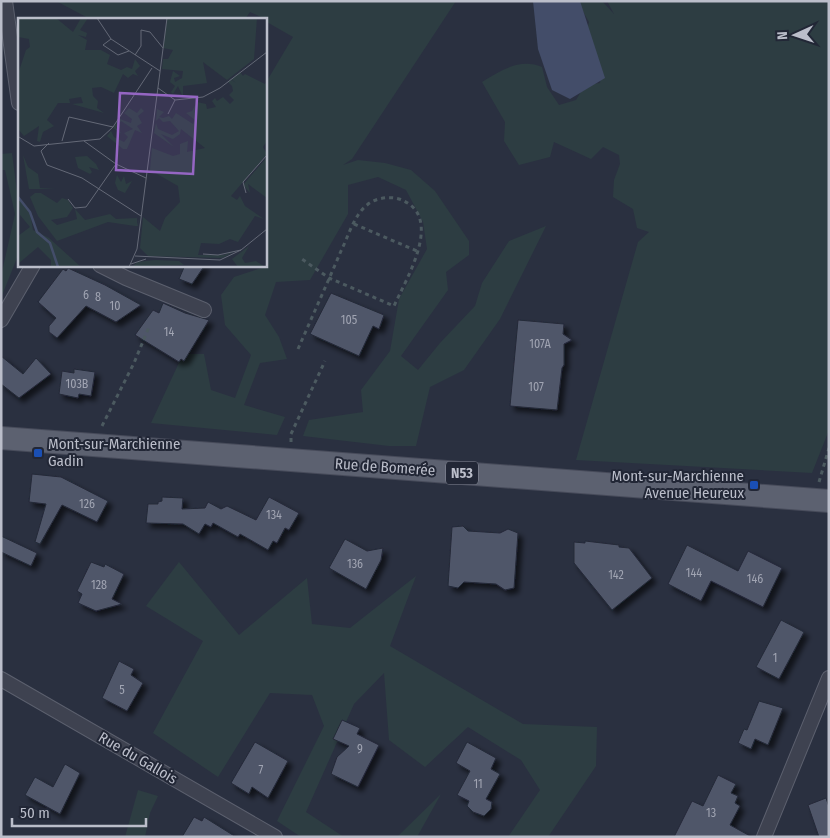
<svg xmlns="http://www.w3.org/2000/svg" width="830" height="838" viewBox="0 0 830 838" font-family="'Fira Sans Condensed',sans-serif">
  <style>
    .green { fill: #2d3d42 }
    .water { fill: #434d69 }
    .building { fill: #505669; stroke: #242938; filter: url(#shadow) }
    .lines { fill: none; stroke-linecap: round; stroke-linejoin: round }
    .minor-casing { stroke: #5c606e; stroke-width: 16 }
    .primary-casing { stroke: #474b5a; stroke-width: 24 }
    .path { stroke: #4c5a60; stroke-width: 3; stroke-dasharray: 4 4; stroke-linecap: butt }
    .minor { stroke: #3e4250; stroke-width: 14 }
    .primary { stroke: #5c6170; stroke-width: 22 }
    .transit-dot { fill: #1a4fb4; stroke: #222736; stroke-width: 2 }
    .labels { text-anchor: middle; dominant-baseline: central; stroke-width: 4; stroke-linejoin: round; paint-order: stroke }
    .number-label { font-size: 12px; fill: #a0a4b2 }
    .shield { fill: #222736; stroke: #8d919e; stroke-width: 1 }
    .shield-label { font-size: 14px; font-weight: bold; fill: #bbbeca }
    .poi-label { font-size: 15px; fill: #bbbeca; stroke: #222736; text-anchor: start }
    .street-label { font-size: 15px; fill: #bbbeca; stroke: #222736 }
    .inset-river { fill: none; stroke: #434d69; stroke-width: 2.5 }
    .inset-road { fill: none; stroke: #646977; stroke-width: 1 }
    .view { fill: #9566c3; fill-opacity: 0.15; stroke: #9566c3; stroke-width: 2.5 }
    .inset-edge { fill: none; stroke: #bbbeca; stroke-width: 2.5 }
  </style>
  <defs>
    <filter id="shadow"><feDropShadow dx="4.5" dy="4.5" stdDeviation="2.5" flood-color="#0009"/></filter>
  </defs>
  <rect width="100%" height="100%" fill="#2a3040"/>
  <g class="green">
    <path d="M456,1l-104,158 -9,6 15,-5 27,3 26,7 24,21 34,50v14l-23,17 2,18 -47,66 17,14 22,-27 35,-37 7,-23 27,-42 37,-15 -46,93 -36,51 -34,17 -14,59h-27l-86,-10 6,-16 54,-8 -2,-22 29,-39 9,-52 28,-50 -4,-27 -17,-32 -28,-13 -30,8v29l-38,66 -34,2 -11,33 14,22 8,22 -27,4 -16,42 41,12 -8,18 -126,-12 32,-69h21l7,36 24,8 16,-43 -26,-30 -4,-30 13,-18 27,-9 -5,-3h9v-181l28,-47 -28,-16v-2l-15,-7 -5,7h-155l-34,-18z"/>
    <path d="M577,1h25l12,13 -7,-13h222v429l-17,43 -236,-13 62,-218 11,-10 -12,-4 -4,-19 -20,-12 1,-17 6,-16 -1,-9 -16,-8 -12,12 -37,-17 -4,15 -31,8 -15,-24 1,-19 -23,-40c19,-12 38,-24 60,-15l5,20 12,18 17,-5 9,-15 15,-2c4,-26 -18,-37 -11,-61z"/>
    <path d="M12,153l7,54v46l-18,45v-22l14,-62 -10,-44h-4v-16z"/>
    <path d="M179,562l60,73 68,-57 5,46 38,4 66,-52 -26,70 133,78 74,3 -1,39 -48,71h-40l32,-47 -19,-30 -53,-33 -43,40 -36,-27 -5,-67 -30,31 -48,108 38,25h-43l-24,-16 47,-95 -12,-31 -42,-2 -52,84 -65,-44 50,-92 -57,-35z"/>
    <path d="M138,790l20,6 -8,17 -5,24h-20z"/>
    <path d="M441,794l-24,43h-20z"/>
  </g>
  <path class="water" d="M533,1h47l25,77 -35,21 -18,-9 -14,-41z"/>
  <g class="building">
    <path d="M185,265h20l-13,19 -13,-5z"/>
    <path d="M68,268l37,17 36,20 -25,17 -30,-16 -29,32 -8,-6v-6l7,-8 -18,-16 25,-33 3,2z"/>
    <path d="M331,293l53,22 -5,14 -6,-3 -14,30 -49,-22z"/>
    <path d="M163,303l22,10 24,7 -25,41 -3,-2 -2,3 -44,-27 18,-25 6,3z"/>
    <path d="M518,320l46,4 -1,10 9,6 -8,4v21l-2,3 -5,42 -47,-4z"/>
    <path d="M1,356l22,18 13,-16 15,16 -32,24 -18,-14z"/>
    <path d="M74,369l21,3 -4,24 -12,-2 -1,4 -19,-4 3,-23 12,2z"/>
    <path d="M32,474l29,3 47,24 -11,21 -35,-17 -22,39 -5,-2 11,-38 -17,-2z"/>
    <path d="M162,497l21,1 -1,11 23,-1 3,-6 13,7 6,-3 29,14 13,-23 30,16 -10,17 -4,-2 -8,15 -4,-2 -5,9 -28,-16 -2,3 -25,-14 -2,4 -6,-3 -6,10 -16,-10 -37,-1 2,-19h10v-2l4,-1z"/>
    <path d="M463,526l5,5 32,2 8,-4 10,4 -4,55 -9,2 -9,-6 -32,-2 -6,6 -10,-2 4,-59z"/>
    <path d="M1,536l36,17 -6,13 -30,-14z"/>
    <path d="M345,539l22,12 16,-3 -2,12 -15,29 -37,-21z"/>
    <path d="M585,541l34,4v2l10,1 23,30 -40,32 -38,-47v-21l11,1z"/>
    <path d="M687,545l51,26 10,-20 34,17 -19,39 -52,-26 -10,20 -33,-17z"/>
    <path d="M91,562l13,5 1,-3 19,10 -12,25 10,5 -26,7 -18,-8 4,-9 -5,-3z"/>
    <path d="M781,620l23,12 -25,47 -23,-12z"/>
    <path d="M119,661l15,8 -3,6 12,8 -16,28 -25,-13z"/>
    <path d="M759,701l24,7 -15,37 -13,-6 -4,10 -13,-6 6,-14 3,1z"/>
    <path d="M342,720l18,8 -3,6 22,11 -21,42 -27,-13 6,-17 12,-11 -16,-7z"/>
    <path d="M255,742l33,19 -20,37 -16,-11 -3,7 -18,-11z"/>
    <path d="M467,742l29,16 -5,11 9,5 -14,25 6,3 -1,7 -7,7 -11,-4 -6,-6 2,-5 -12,-6 13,-24 -14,-8z"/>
    <path d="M65,764l15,9 -20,41 -35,-19 10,-18 18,10z"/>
    <path d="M718,775l18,9 -5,9 7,3 -3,7 5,3 -10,19 22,12h-78l18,-36 11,5z"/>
    <path d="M826,798l3,9v30h-10l-11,-32z"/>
    <path d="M194,817l8,4 2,-4 32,20h-54z"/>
  </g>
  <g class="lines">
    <defs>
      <g id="minor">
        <path d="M5,1l14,102"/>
        <path d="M100,265l26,13 78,32"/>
        <path d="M1,320l32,-55"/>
        <path d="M1,679l274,158"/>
        <path d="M764,837l65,-159"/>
      </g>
      <path id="primary" d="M1,438l828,63"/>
    </defs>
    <use href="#minor" class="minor-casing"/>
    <use href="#primary" class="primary-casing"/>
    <g class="path">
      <path d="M354,224l63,27"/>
      <path d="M298,349c14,-32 29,-65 43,-98 7,-14 13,-36 26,-46 8,-7 22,-9 32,-6 47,16 7,80 -5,107l-65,-28 -30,-21"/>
      <path d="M102,426l32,-63 15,-36"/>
      <path d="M291,442v-8l34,-73"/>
      <path d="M819,482l10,-34"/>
    </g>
    <use href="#minor" class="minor"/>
    <use href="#primary" class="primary"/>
  </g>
  <g class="transit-dot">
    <rect x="33" y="448" width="10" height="10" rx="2.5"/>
    <rect x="749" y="480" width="10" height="10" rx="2.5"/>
  </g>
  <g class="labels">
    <g class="number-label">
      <text x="86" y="295">6</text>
      <text x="98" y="297">8</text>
      <text x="115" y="306">10</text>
      <text x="349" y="320">105</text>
      <text x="169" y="332">14</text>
      <text x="540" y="344">107A</text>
      <text x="77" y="384">103B</text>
      <text x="536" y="387">107</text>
      <text x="87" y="504">126</text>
      <text x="274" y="515">134</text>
      <text x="355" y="564">136</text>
      <text x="694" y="573">144</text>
      <text x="616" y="575">142</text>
      <text x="755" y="579">146</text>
      <text x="99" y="585">128</text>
      <text x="775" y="658">1</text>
      <text x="122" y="690">5</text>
      <text x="360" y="749">9</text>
      <text x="261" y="770">7</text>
      <text x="478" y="784">11</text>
      <text x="711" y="813">13</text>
    </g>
    <rect class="shield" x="446" y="461.5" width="32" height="23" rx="4"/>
    <g class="shield-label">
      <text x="462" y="473">N53</text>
    </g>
    <g class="poi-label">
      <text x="48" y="444">Mont-sur-Marchienne<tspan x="48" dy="17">Gadin</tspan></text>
      <text x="744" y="476" text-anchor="end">Mont-sur-Marchienne<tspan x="744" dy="17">Avenue Heureux</tspan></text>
    </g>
    <g class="street-label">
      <text transform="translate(385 467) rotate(4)">Rue de Bomerée</text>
      <text transform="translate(138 758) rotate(30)">Rue du Gallois</text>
    </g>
  </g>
  <g transform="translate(18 18)">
    <rect width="249" height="249" fill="#2a3040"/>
    <path d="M0,0h38l17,14 8,-14h7l-8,12 7,3 -1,4 -8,-2 9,5 -2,10h16l9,5 -3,9 14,6 6,-3 5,2 3,-10 5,7 -5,5 3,5 -5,-2 -5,4 -5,-4 -9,19 -13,-6 -9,1 1,8 5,5 -1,7 7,5 -32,-9 11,-1 -2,-6 -12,2 1,4h-12l-11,17 7,6 -11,6 -3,10 -3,-1 2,-15 -15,10 -6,-7v-55l8,-24 4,-3 -1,-8 -11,-2zM149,0h90l-3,41 -27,21 -24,-18 4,21 -24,3v11h-9l-4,-2 8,2 4,-2 -4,-9 -5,8 -2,-2 4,-6 -5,-4 3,-11 7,5 -6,2 1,4 7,-4 1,-7 -21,-2 1,-10h5l5,-9 -10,-2zM222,54l3,4 2,-2 20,10 2,-3v60l-4,6 4,7 -36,42 6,4 3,-4 5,10 19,13 -9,-3 -17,26 -8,-3 -11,5 -18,-1 -3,12h26l13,-5 -15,8 -74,-2 -8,-8 3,-31 17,14 5,-13 15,-16 -2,-16 -28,-16 2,-22 21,8 7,-2v-10l8,-3 -1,11 18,-4 -24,-19 -1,5 -7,5 -12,-5 13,13 -20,-14 2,-10 2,6 14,6 7,-4 -9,-10 -7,1 -4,-4 -3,3 1,-12 7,3 -5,5 4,1 6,-2 3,3 4,-6 17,11 2,-4 -9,-7 6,-2 5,-9 9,2 1,5 9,-2 -4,-6 3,-3 2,3 6,-4 7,7 4,-4 -5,-5 4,-4 -1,-5 -4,-4 2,-3 6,4 -5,-4zM111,90l8,5 4,-5 3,3 -6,5 4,7 -5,3 5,7 -7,-3 -8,19h-4l-16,-13 4,-5 3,6 10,5 4,-5 -4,-4 9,-4 -12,-8 -5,7 6,6 -9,-6 7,-9 11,4 1,-4 -8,-6zM5,137l5,12 10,7 2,14 16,1h-27zM69,138l9,8 3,6 -10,-3 3,5 -2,2 -12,-6 -3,-11zM249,139v41l-19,-14 2,9 -7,-8zM99,157l4,7 3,-6 2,8 6,-3 -7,12 -7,-3 -3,-7zM17,175h6l16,10 5,-5 6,2 5,8 -6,9 -16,3 6,5 20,-6 -2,-10 10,11 25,-6 6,5 21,-1v8l2,-8 -1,7v1h-3l-27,-4 -51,19 -19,-25 -8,-19zM0,180l12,15 3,17 16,8 32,29h-22l-6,-15 4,15h-6v-7l-13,-13 -20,17v-28l12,-9 -10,-12zM231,228l-7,12 3,5 11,-2 9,6h-27l-6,-8zM137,242l24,1 5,4 -52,2 5,-5z" fill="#2d3d42"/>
    <path class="inset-river" d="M0,179l12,15 7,20 13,11 8,24"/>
    <path class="inset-road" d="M79,0l14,21M111,33l-11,4 -15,-10 8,-6 49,32M117,37l6,-9v-16l9,2 13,16M140,70l17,12 28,-3 17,-9 47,-36M150,96l7,-14M1,119l15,9 66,-7 13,-12 39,-59M44,123l7,-24 44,10M66,123l32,23 30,14M31,125l-8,8 6,14 35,13 59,38M228,175l-3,-11 24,-27M50,181l7,9 11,-1 30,-43M185,236l15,1 23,-5M117,238l85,4 21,-10 26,-21M113,246l15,-5M111,249l8,-18 30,-231"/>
    <path class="view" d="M102,75l77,4 -4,77 -77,-4z"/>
    <rect width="249" height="249" class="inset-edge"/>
  </g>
  <rect width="830" height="838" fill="none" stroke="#bbbeca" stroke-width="5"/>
  <g transform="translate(795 35) rotate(267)" stroke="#222736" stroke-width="4" paint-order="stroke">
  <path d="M0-4L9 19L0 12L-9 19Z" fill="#bbbeca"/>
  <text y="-8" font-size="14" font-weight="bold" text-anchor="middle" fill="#bbbeca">N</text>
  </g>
  <path d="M12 818v8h134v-8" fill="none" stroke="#bbbeca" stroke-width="2.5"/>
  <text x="20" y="818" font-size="15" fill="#bbbeca" stroke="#222736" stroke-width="4" paint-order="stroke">50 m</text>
</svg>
